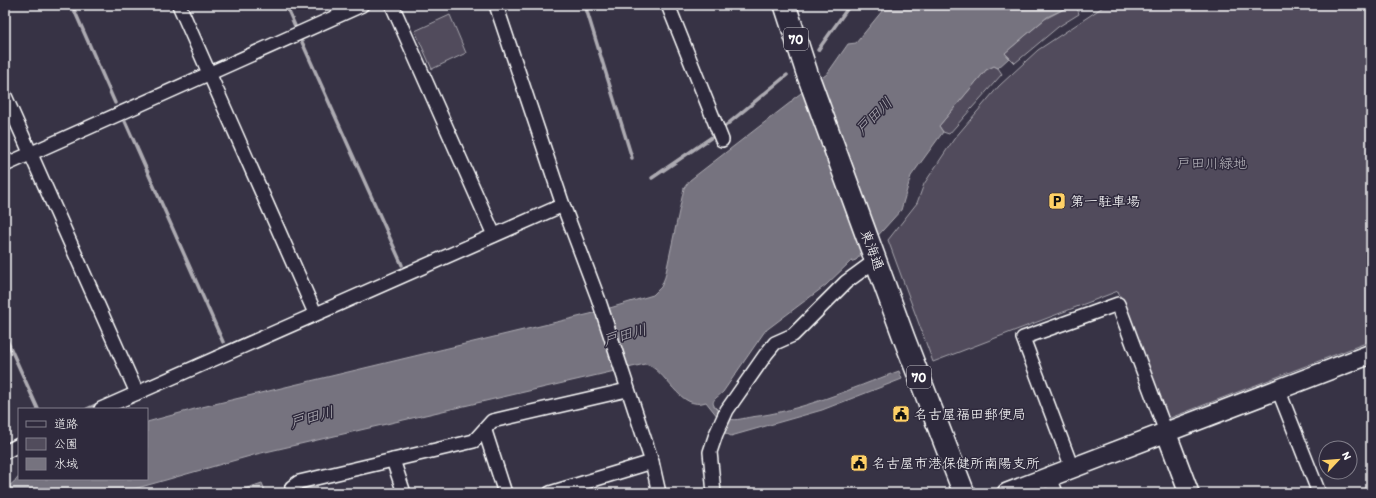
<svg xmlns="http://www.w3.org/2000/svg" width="1376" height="498" viewBox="0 0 1376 498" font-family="Itim,'Klee One',sans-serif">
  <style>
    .green { fill: #514c5c; stroke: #a8a6ae }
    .water { fill: #76737f; stroke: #adabb2 }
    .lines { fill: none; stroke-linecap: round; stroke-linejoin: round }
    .stream { stroke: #adabb2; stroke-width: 3.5 }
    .street-casing { stroke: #fff; stroke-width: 16 }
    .secondary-casing { stroke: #fff; stroke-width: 22 }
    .primary-casing { stroke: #fff; stroke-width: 24 }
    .street { stroke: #2f2a3d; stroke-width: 13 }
    .secondary { stroke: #2f2a3d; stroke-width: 19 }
    .primary { stroke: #2f2a3d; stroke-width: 21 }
    .labels { text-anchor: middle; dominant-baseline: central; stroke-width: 3; stroke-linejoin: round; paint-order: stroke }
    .shield { fill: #2f2a3d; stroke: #c1bfc5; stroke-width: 1 }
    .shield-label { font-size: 13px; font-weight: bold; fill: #fff }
    .park-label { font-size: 14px; fill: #b9b7be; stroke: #2f2a3d }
    .poi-label { font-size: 14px; fill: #fff; stroke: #2f2a3d; text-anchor: start }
    .street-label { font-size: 14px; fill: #fff; stroke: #2f2a3d }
    .water-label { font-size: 15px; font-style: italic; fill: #b4b2b9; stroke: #2f2a3d }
  </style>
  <rect width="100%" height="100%" fill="#373345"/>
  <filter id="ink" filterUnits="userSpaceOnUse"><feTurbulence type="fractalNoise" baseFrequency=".025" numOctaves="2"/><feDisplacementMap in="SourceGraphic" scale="8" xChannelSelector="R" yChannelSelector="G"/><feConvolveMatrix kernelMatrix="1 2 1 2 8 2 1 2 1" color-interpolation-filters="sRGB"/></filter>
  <g filter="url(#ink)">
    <g class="green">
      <path d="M1072,5l5,3 2,6 -21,13 -43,36 -10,-10 40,-34z"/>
      <path d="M1106,5h265v336l-201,77 -4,-3 -48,-124 -185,71 -45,-122 29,-37 7,-19 30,-45 45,-53 39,-36z"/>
      <path d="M450,15l16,38 -34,16 -17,-38z"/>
      <path d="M994,66l4,2 4,6 -53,60 -6,-2 -4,-6 47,-56z"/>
    </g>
    <g class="water">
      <path d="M887,5h185l-25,12 -42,36 4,5 -11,10 -4,-2 -8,4 -47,56 4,6 -32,44 -10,34 -45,50 -6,2 -24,23 -61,46 -42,61c-6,6 -15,9 -6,17 4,3 8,8 13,10 6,2 14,-1 21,-2 51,-6 99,-28 148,-46l3,8 -80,31 -91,26 -8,-4 2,-6 -19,-24c-27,10 -40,-34 -61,-38l-388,90 -137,39h-115v-3l14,-13v2h128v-57l55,-15 388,-93 63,-19 8,-8 4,-10 19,-89 6,-8 101,-78 2,-3 34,-25 21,-30 8,-1z"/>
      <path d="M262,483l4,10h-33z"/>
    </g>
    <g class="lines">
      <g class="stream">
        <path d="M72,5l43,98"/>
        <path d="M286,5l9,21"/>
        <path d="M585,5l47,153"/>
        <path d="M302,42l100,223"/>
        <path d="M818,50l32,-45"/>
        <path d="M125,121l98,221"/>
        <path d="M724,127l63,-52"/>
        <path d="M652,178l60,-41"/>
        <path d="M5,336l33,73"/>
        <path d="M214,352l34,-15"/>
        <path d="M87,409l13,-6"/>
      </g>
      <defs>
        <g id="street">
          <path d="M179,5l136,308"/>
          <path d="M392,5l102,230"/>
          <path d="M496,5l67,200 35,93 54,164 7,31"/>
          <path d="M668,5l54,135"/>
          <path d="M5,96l132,297"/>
          <path d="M5,165l357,-160"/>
          <path d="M1278,389l41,104"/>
          <path d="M101,409l462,-204"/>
          <path d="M485,431l20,62"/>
          <path d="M5,452l14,-7"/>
          <path d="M393,460l11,33"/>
          <path d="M1072,468l-49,-130 95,-34 48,128"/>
          <path d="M1050,477l6,16"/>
          <path d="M294,493l-2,-6 7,-5 175,-41 18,-20 135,-31"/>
          <path d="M550,493l102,-31"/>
          <path d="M714,493l-4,-41 6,-18 11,-24 39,-56 9,-11 18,-8 53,-53 30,-22"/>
        </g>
        <g id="secondary">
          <path d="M1166,432l23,61"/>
          <path d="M1007,493l364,-139"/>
        </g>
        <path id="primary" d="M785,5l22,68 97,265 60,155"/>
      </defs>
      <use href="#street" class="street-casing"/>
      <use href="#secondary" class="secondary-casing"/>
      <use href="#primary" class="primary-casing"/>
      <use href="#street" class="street"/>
      <use href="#secondary" class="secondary"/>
      <use href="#primary" class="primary"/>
    </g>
  </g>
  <defs>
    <symbol id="parking-square" viewBox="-11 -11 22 22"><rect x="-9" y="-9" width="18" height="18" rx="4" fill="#ffd166" stroke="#2f2a3d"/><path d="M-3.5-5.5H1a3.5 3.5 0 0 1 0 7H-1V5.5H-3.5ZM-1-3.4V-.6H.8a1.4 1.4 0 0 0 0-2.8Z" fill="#111"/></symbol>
    <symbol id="civic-square" viewBox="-11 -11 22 22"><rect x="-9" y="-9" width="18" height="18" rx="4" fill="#ffd166" stroke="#2f2a3d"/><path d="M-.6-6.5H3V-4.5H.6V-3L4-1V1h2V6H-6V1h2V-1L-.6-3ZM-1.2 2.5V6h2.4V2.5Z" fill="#111"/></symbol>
  </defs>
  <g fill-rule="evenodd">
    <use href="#parking-square" x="1047" y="191" width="20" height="20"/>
    <use href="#civic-square" x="891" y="404" width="20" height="20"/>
    <use href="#civic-square" x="849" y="453" width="20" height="20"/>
  </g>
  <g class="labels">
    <g class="shield">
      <rect x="784" y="28" width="24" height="22" rx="3"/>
      <rect x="907" y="366" width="24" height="22" rx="3"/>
    </g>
    <g class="shield-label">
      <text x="796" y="39">70</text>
      <text x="919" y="377">70</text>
    </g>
    <g class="park-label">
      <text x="1212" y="163">戸田川緑地</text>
    </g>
    <g class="poi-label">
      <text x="1070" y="201">第一駐車場</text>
      <text x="914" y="414">名古屋福田郵便局</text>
      <text x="872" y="463">名古屋市港保健所南陽支所</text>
    </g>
    <g class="street-label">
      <text transform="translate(872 250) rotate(70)">東海通</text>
    </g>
    <g class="water-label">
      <text transform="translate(874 116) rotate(-45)">戸田川</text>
      <text transform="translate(625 335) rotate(-16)">戸田川</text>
      <text transform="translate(312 417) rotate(-15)">戸田川</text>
    </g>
  </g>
  <rect width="1376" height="498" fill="none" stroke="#2f2a3d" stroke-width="20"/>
  <rect x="10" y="10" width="1356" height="478" fill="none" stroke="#fff" stroke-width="1.5" filter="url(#ink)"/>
  <rect x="18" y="408" width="130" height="72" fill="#2f2a3d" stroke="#827f8b"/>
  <rect x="26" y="421" width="20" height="6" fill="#2f2a3d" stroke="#827f8b"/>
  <text x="54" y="428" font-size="12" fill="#ffffff">道路</text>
  <rect x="26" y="438" width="20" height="12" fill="#514c5c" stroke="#827f8b"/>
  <text x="54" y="448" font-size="12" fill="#ffffff">公園</text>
  <rect x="26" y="458" width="20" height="12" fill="#76737f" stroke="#827f8b"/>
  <text x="54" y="468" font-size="12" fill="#ffffff">水域</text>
  <g transform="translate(1338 460) rotate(64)"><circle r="19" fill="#2f2a3d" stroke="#827f8b"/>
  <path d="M0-3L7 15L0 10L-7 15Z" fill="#ffd166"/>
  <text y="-6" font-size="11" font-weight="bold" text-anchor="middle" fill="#ffffff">N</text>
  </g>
</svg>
